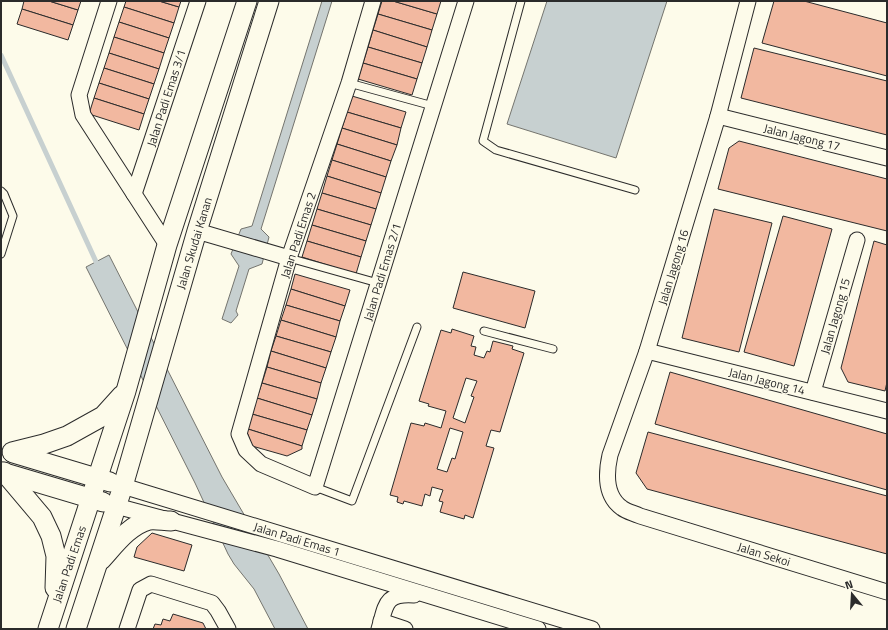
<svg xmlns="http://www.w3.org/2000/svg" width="888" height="630" viewBox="0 0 888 630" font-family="'Titillium Web',sans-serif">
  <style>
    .water { fill: #c7d0d0; stroke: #74746e }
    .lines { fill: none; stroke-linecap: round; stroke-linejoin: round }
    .stream { stroke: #c7d0d0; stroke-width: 5 }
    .building { fill: #f2b8a0; stroke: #2b2b2b; fill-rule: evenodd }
    .service-casing { stroke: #2b2b2b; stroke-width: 9 }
    .minor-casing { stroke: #2b2b2b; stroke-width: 17 }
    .tertiary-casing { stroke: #2b2b2b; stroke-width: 21 }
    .service { stroke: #fdfbea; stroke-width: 7 }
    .minor { stroke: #fdfbea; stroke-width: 15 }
    .tertiary { stroke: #fdfbea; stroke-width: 19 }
    .labels { text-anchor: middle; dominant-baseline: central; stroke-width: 3; stroke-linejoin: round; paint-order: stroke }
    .street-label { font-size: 12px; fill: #2b2b2b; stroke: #fdfbea }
  </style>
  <rect width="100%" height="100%" fill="#fdfbea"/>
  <g class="water">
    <path d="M322,1h10l-71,228 8,8 -7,27 -13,5 -13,42 2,4 -7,8 -9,-4 17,-53 -8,-12 10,-25 11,-3z"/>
    <path d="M547,1h120l-51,157 -109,-34z"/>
    <path d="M109,255l113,222 57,97 29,55h-33l-21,-40 -20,-25 -6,-10 -33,-71 -109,-216z"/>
  </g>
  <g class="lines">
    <path class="stream" d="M1,55l97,211"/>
  </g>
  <g class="building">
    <path d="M24,1h25l29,9 -5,15 -51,-16z"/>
    <path d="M49,1h32l-3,9z"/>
    <path d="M126,1h33l20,6 -5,16 -50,-16z"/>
    <path d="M159,1h22l-2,6z"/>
    <path d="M382,1h11l44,13 -5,16 -54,-16z"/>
    <path d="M393,1h48l-4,13z"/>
    <path d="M774,1h30l83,22v53l-125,-33z"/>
    <path d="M124,7l50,16 -5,15 -50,-16z"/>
    <path d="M22,9l51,16 -5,15 -51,-16z"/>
    <path d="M378,14l54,16 -5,17 -54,-17z"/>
    <path d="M119,22l50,16 -5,15 -50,-16z"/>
    <path d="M373,30l54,17 -5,16 -54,-16z"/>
    <path d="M114,37l50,16 -5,16 -50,-16z"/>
    <path d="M368,47l54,16 -5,16 -54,-16z"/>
    <path d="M754,48l133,33v54l-146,-37z"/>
    <path d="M109,53l50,16 -5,15 -50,-16z"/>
    <path d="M363,63l54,16 -5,16 -54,-16z"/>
    <path d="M104,68l50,16 -5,15 -50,-16z"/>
    <path d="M99,83l50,16 -5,15 -50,-16z"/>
    <path d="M352,96l54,16 -5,16 -54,-16z"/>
    <path d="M94,98l50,16 -5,16 -50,-16z"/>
    <path d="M347,112l54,16 -4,17 -55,-17z"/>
    <path d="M342,128l55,17 -6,16 -54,-17z"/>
    <path d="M739,141l148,38v52l-169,-42 11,-41z"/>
    <path d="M337,144l54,17 -5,16 -54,-17z"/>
    <path d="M332,160l54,17 -5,16 -54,-17z"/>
    <path d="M327,176l54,17 -5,16 -54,-16z"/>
    <path d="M322,193l54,16 -5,16 -54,-16z"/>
    <path d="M317,209l54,16 -5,16 -54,-16z"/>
    <path d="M714,209l58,14 -33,129 -57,-14z"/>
    <path d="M783,216l49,13 -38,137 -50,-14z"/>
    <path d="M312,225l54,16 -5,16 -54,-16z"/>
    <path d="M307,241l54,16 -5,17 -54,-17z"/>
    <path d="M874,241l13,4v137l-2,9 -37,-9 -7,-14z"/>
    <path d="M463,272l72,19 -10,37 -72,-20z"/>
    <path d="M295,274l55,16 -5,16 -54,-17z"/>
    <path d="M291,289l54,17 -5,15 -54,-16z"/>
    <path d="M286,305l54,16 -4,16 -55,-17z"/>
    <path d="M281,320l55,17 -5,15 -55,-16z"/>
    <path d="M452,329l22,7 -3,10 5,1 -2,8 10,3 3,-7 3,1 3,-11 20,5 -1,3 12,4 -24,79 -9,-2 -5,16 8,2 -21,70 -8,-3 -1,4 -24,-7 3,-10 -4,-1 4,-11 -11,-3 -2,9 -5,-2 -3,12 -18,-5 -1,3 -6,-2 1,-5 -8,-2 21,-72 13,3 1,-3 16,5 5,-17 -18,-5 1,-2 -10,-3 22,-71 10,3zM466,378l11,3 -6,15 3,1 -9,26 -12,-5zM450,428l13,4 -8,27 -3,-1 -5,14 -10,-3z"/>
    <path d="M276,336l55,16 -5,16 -55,-17z"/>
    <path d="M271,351l55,17 -5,15 -54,-16z"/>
    <path d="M267,367l54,16 -4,16 -55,-16z"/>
    <path d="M670,372l217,62v56l-232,-66z"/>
    <path d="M262,383l55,16 -5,16 -55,-17z"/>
    <path d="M257,398l55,17 -5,15 -55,-16z"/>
    <path d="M252,414l55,16 -5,16 -54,-17z"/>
    <path d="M248,429l54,17v3l-15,7 -35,-10 -5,-14z"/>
    <path d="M648,432l239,64v58l-240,-65 -11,-16z"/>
    <path d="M152,533l40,12 -8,26 -50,-14 3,-10z"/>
    <path d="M173,614l30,9 3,6h-53l2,-5 6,1 2,-6 7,2z"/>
  </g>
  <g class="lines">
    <defs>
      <g id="service">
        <path d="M521,1l-38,140 13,9 139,40"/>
        <path d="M349,83l84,23"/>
        <path d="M1,191l3,3 9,22 -12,38"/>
        <path d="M289,258l89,25"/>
        <path d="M484,331l69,18"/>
        <path d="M315,487l37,14 65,-174"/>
      </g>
      <g id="minor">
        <path d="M109,1l-30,94 4,20 84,130"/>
        <path d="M373,1l-24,82 -60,175 -50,176 7,16 15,14 54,23 151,-486"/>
        <path d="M748,1l-30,115 -71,235 -37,104c-4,18 -5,41 12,53 5,4 12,5 18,8l247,76"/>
        <path d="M718,116l169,42"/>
        <path d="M134,194l64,-193"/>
        <path d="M197,231l92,27"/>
        <path d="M647,351l240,60"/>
        <path d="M813,392l44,-152"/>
        <path d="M123,486l469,143"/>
        <path d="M116,506l161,43 261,80"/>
        <path d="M381,621l24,8"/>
        <path d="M127,629l13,-39 11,-6 61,19 6,8 10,18"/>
        <path d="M379,629c7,-23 5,-36 35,-34"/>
      </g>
      <g id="tertiary">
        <path d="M12,452l32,-8 23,-8 36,-20 19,-21"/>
        <path d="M13,453l97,29"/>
        <path d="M2,472l101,30"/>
        <path d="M4,472l38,45 9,19 5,20 -1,32"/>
        <path d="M101,560c13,-14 28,-35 48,-40 7,-1 15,1 22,1"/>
        <path d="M48,629l78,-238 41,-146 80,-244"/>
        <path d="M76,629l47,-143 74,-255 72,-230"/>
      </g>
    </defs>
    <use href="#service" class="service-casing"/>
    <use href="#minor" class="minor-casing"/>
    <use href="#tertiary" class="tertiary-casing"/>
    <use href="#service" class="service"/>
    <use href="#minor" class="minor"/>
    <use href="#tertiary" class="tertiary"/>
  </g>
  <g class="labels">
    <g class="street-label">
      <text transform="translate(166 98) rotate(-72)">Jalan Padi Emas 3/1</text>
      <text transform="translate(802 137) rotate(14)">Jalan Jagong 17</text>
      <text transform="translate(298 235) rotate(-72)">Jalan Padi Emas 2</text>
      <text transform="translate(194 243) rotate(-73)">Jalan Skudai Kanan</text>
      <text transform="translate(673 267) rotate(-73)">Jalan Jagong 16</text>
      <text transform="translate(382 272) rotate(-73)">Jalan Padi Emas 2/1</text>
      <text transform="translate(835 316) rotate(-74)">Jalan Jagong 15</text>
      <text transform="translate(767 381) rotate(14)">Jalan Jagong 14</text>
      <text transform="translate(297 539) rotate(17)">Jalan Padi Emas 1</text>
      <text transform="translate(764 554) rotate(17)">Jalan Sekoi</text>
      <text transform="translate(69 564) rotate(-71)">Jalan Padi Emas</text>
    </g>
  </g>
  <rect width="888" height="630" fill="none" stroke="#2b2b2b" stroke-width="4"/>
  <g transform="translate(852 594) rotate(342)" stroke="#fdfbea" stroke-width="3" paint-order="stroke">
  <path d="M0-3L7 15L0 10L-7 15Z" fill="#2b2b2b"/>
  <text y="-6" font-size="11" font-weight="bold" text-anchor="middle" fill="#2b2b2b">N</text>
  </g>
</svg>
